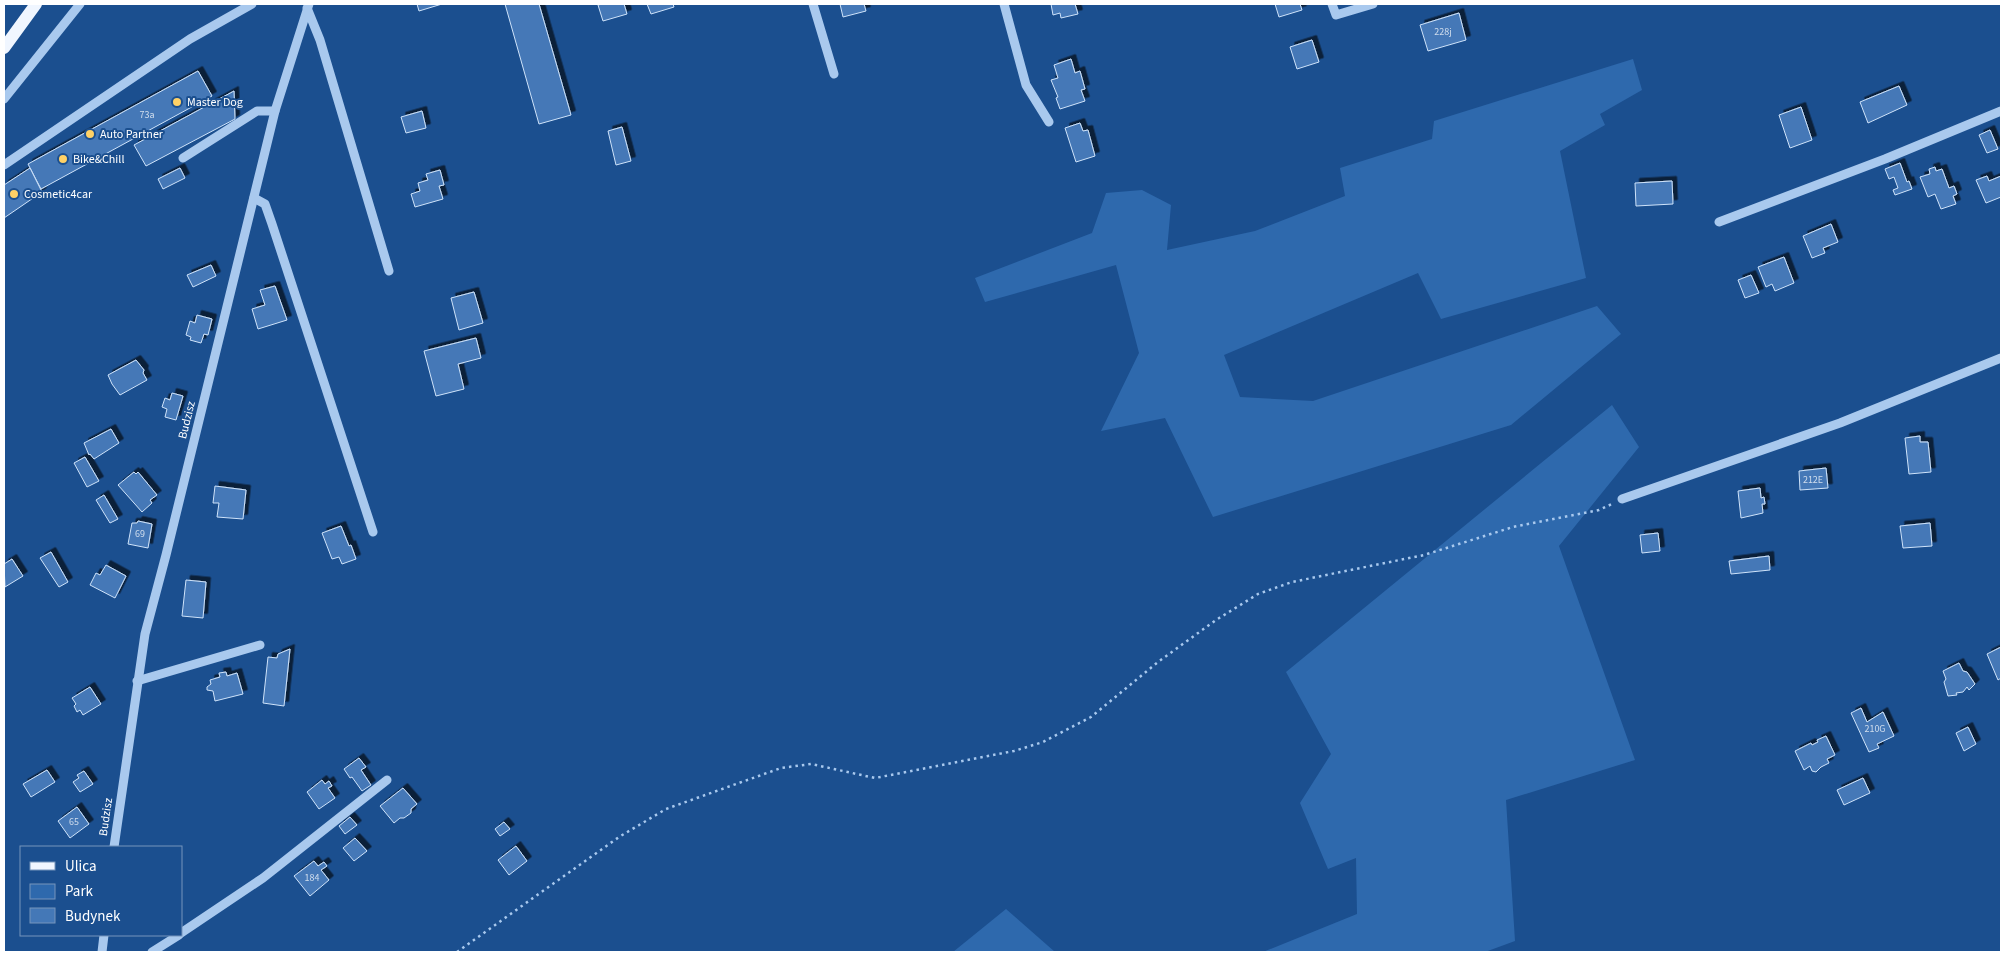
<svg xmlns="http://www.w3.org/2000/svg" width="2005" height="956" viewBox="0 0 2005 956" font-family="'Source Sans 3',sans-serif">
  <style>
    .green { fill: #2e69ad }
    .building { fill: #4478b7; stroke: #cfe3fa; filter: url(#shadow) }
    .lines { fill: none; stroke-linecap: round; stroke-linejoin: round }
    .path { stroke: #a9c9ee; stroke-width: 2.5; stroke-dasharray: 2.5 4; stroke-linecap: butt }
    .minor { stroke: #a9c9ee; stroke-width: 9 }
    .major { stroke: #f0f6ff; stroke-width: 12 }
    .poi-dot { fill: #ffd166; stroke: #1b4f8f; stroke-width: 2 }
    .labels { text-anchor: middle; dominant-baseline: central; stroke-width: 4; stroke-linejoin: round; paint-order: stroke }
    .number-label { font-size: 10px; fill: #d0dded }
    .poi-label { font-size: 12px; fill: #fff; stroke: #1b4f8f; text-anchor: start }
    .street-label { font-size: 12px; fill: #fff; stroke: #1b4f8f }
  </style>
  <defs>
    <filter id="shadow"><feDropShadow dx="4.5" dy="-4.5" stdDeviation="0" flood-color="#0009"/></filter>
  </defs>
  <rect width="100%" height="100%" fill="#1b4f8f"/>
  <g class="green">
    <path d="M1633,59l9,31 -42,24 5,11 -45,26 26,127 -145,41 -23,-46 -194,82 16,42 73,4 284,-95 24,28 -110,91 -298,92 -48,-99 -64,13 38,-78 -23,-88 -131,37 -10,-24 117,-45 14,-40 36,-3 29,15 -4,45 88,-19 90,-35 -5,-28 92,-29 2,-18z"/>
    <path d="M1612,405l27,42 -80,99 76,214 -129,40 9,141 -30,11h-222l94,-38 -1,-56 -28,11 -28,-66 31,-49 -45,-82z"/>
    <path d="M1006,909l49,43h-102z"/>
  </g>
  <g class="building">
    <path d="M417,4h25l-23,7z"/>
    <path d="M505,4h34l32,111 -32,9z"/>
    <path d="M602,4h22l3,10 -24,7 -5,-16z"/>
    <path d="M647,4h26l1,3 -23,7z"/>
    <path d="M840,4h24l2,7 -23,6z"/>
    <path d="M1051,4h24l3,10 -17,4 -1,-5 -7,2z"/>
    <path d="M1275,4h25l2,6 -23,7z"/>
    <path d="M1459,13l7,27 -38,11 -8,-26z"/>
    <path d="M1312,40l7,22 -22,7 -7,-22z"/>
    <path d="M1071,59l4,14 5,-2 5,18 -4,1 4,11 -25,8 -4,-11 2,-1 -7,-17 7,-2 -4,-13z"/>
    <path d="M198,71l14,25 -171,93 -13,-25z"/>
    <path d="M1899,86l8,19 -39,18 -8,-21z"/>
    <path d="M234,91l1,28 -89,47 -12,-21z"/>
    <path d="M1801,107l11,33 -22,8 -11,-33z"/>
    <path d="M422,111l4,17 -20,5 -5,-16z"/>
    <path d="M1080,123l3,8 5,-1 7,26 -19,6 -11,-34z"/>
    <path d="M622,127l9,34 -15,4 -8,-34z"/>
    <path d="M1990,130l8,19 -11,4 -8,-18z"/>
    <path d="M1900,163l7,19 2,-1 3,8 -17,6 -2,-5 5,-2 -4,-11 -5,2 -4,-10z"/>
    <path d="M1935,167l1,4 6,-2 7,19 5,-2 3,8 -4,2 3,8 -15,5 -6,-15 -7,3 -8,-20 10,-3 -1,-5z"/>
    <path d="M30,168l12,24 -38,26v-33z"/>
    <path d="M180,168l5,10 -22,11 -5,-10z"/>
    <path d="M440,170l4,15 -5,1 4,13 -28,8 -4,-13 9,-3 -2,-8 10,-3 -2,-6z"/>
    <path d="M1987,176l2,5 12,-5v21l-15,6 -10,-23z"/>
    <path d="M1672,181l1,23 -37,2 -1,-23z"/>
    <path d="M1831,224l7,18 -15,6 2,5 -13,5 -9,-22z"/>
    <path d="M1784,257l10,26 -19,8 -3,-7 -6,3 -8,-20z"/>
    <path d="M211,265l5,11 -23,11 -6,-12z"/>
    <path d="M1751,275l8,18 -14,5 -7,-18z"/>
    <path d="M275,286l12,34 -29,9 -6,-20 13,-4 -5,-15z"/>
    <path d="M474,292l9,31 -24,7 -8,-32z"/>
    <path d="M197,315l15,4 -4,16 -4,-1 -3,9 -11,-3 1,-3 -5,-2 4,-14 5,2z"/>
    <path d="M476,338l5,20 -23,6 6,25 -28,7 -12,-45z"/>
    <path d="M136,360l8,10 -1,3 4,7 -27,15 -8,-11 -4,-9z"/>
    <path d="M172,393l11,3 -7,24 -11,-3 2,-8 -5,-2 3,-9 5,2z"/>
    <path d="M111,429l8,14 -25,16 -4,-5 -1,1 -5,-12z"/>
    <path d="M1920,436v6h8l3,30 -22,2 -4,-36z"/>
    <path d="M85,457l14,24 -12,6 -13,-24z"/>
    <path d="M1826,468l2,20 -28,2 -1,-19z"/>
    <path d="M134,472l2,2 2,-2 19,23 -7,5 2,3 -10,9 -24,-27z"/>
    <path d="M215,486l31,4 -3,29 -26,-2 2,-14h-6z"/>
    <path d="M1760,488l1,10 3,-1 1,7h-3l1,9 -22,5 -3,-27z"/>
    <path d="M104,495l14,24 -8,4 -14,-23z"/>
    <path d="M138,521l14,3 -4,24 -20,-4 4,-21h5z"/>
    <path d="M1930,523l2,23 -29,2 -3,-22z"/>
    <path d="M341,526l8,20 2,-1 5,14 -14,5 -3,-7 -7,2 -10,-26z"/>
    <path d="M1658,533l2,18 -18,2 -2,-18z"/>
    <path d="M51,552l17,30 -9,5 -19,-29z"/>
    <path d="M1769,556l1,14 -39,4 -2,-13z"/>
    <path d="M12,559l11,17 -18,11 -1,-23z"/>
    <path d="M106,565l20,11 -11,22 -25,-13 6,-12 4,2z"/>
    <path d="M186,580l20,2 -3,36 -21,-2z"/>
    <path d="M2001,647v31l-3,2 -11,-26z"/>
    <path d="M290,649l-6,57 -21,-3 5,-46 9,1 1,-4z"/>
    <path d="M1959,663l4,8 4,1 8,12 -6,6 -2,-3 -4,5 -7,1 1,2 -9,1 -4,-14 2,-3 -3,-8z"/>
    <path d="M226,672l1,4 10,-3 6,21 -28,7 -2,-10 -6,-1v-3l4,-3 -1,-4 10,-3 -1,-4z"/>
    <path d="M90,687l11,17 -18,11 -3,-5 -3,2 -3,-6 2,-2 -4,-6z"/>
    <path d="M1861,708l6,14 16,-10 11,24 -17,8 2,4 -10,4 -18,-39z"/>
    <path d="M1968,727l8,17 -12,7 -8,-18z"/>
    <path d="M1826,736l9,19 -8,4 2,4 -8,4 -5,5 -4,-1 -2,-5 -6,4 -9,-19 16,-8 1,2 6,-3 -1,-2z"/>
    <path d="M359,758l7,9 -5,3 10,15 -9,6 -10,-14 -2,1 -6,-9z"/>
    <path d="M47,770l8,12 -24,15 -8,-13z"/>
    <path d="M84,771l9,13 -13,8 -7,-10 6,-4 -2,-3z"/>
    <path d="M1863,778l7,15 -26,12 -7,-15z"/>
    <path d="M322,780l3,4 4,-3 3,5 -4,2 7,10 -16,11 -12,-17z"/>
    <path d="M403,788l14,16 -6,5v4l-7,5h-4l-6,5 -14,-17z"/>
    <path d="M77,807l12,17 -19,14 -12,-17z"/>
    <path d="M350,817l7,8 -12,9 -6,-8z"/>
    <path d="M504,822l6,7 -10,7 -5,-7z"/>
    <path d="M355,838l12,13 -13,10 -11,-13z"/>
    <path d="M516,846l11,15 -18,14 -11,-15z"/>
    <path d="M314,861l4,5 6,-4 3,4 -6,4 8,10 -19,16 -16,-20z"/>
  </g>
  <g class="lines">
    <path class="path" d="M457,952l162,-115 47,-28 115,-41 30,-4 64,14 139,-27 29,-9 48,-25 67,-55 58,-42 42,-26 34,-12 132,-27 89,-28 86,-17 13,-6"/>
    <g class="minor">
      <path d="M813,4l21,70"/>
      <path d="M1004,4l22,81 23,37"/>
      <path d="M1332,4l4,11 37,-11"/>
      <path d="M307,8l13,32 69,231"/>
      <path d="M4,99l76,-95"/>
      <path d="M183,158l74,-47h18"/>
      <path d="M4,165l186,-126 62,-35"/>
      <path d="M254,198l11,6 7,20 101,308"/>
      <path d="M1719,222l166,-63 116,-48"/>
      <path d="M1622,499l218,-76 161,-65"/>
      <path d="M137,681l123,-36"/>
      <path d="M114,847l31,-213 21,-79 109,-444 34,-107"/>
      <path d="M181,933l82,-55 124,-98"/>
      <path d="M102,952l2,-17"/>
      <path d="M152,952l27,-17"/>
    </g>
    <path class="major" d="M4,48l32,-44"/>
  </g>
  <g class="poi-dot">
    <circle cx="177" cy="102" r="5"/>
    <circle cx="90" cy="134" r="5"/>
    <circle cx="63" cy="159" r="5"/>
    <circle cx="14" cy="194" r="5"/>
  </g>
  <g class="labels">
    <g class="number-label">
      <text x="1443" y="32">228j</text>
      <text x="147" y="115">73a</text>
      <text x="1813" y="480">212E</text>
      <text x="140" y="534">69</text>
      <text x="1875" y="729">210G</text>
      <text x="74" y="822">65</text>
      <text x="312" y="878">184</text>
    </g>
    <g class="poi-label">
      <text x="187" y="102">Master Dog</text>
      <text x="100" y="134">Auto Partner</text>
      <text x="73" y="159">Bike&amp;Chill</text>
      <text x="24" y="194">Cosmetic4car</text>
    </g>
    <g class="street-label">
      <text transform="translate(187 420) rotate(-76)">Budzisz</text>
      <text transform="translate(106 817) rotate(-82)">Budzisz</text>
    </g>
  </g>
  <rect width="2005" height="956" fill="none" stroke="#ffffff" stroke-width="10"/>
  <rect x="20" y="846" width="162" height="90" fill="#1b4f8f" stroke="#7695bc"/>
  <rect x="30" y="862" width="25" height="8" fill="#f0f6ff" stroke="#7695bc"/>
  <text x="65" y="871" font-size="15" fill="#ffffff">Ulica</text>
  <rect x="30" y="884" width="25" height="15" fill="#2e69ad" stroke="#7695bc"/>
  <text x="65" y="896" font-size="15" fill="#ffffff">Park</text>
  <rect x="30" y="908" width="25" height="15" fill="#4478b7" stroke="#7695bc"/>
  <text x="65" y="921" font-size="15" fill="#ffffff">Budynek</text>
</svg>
